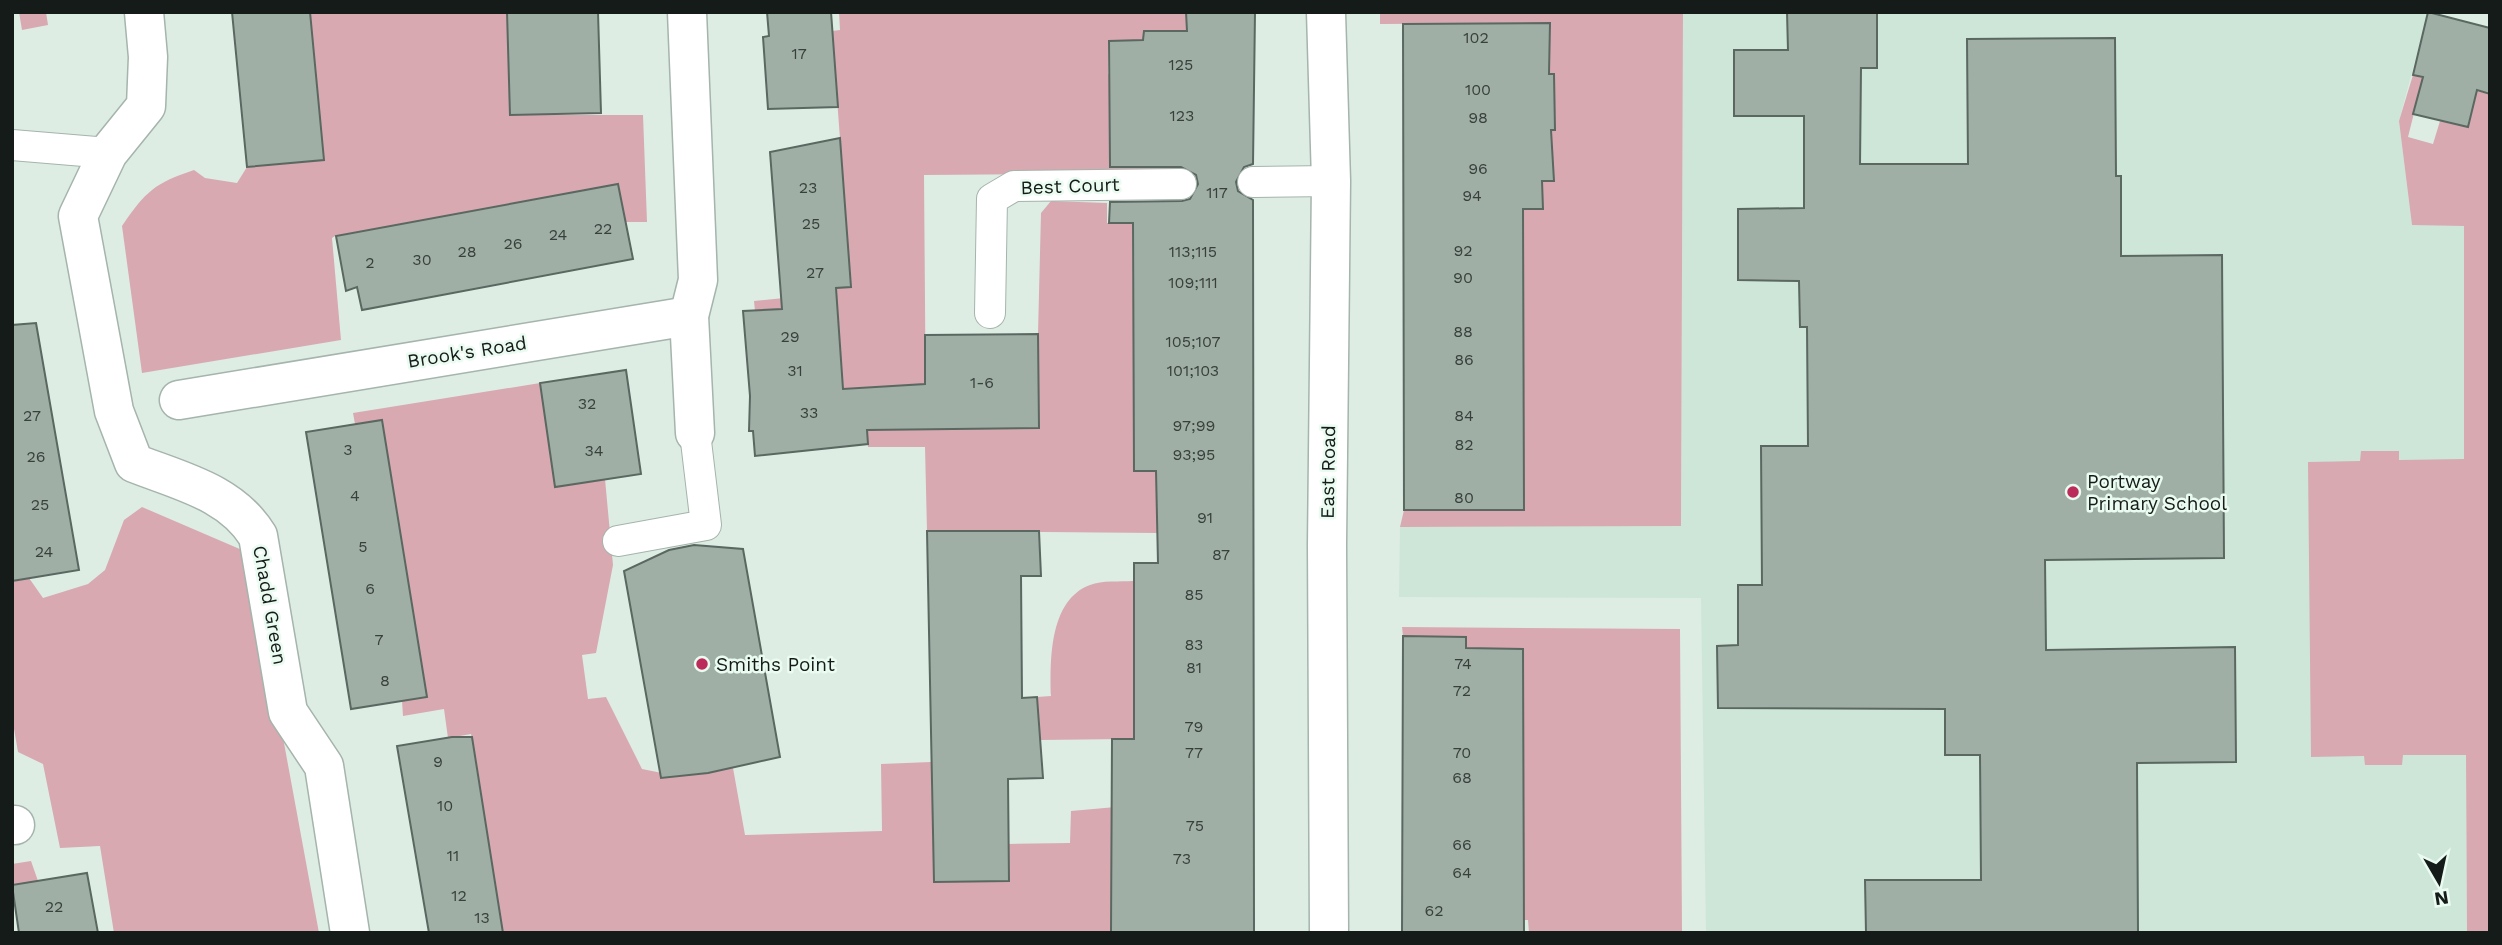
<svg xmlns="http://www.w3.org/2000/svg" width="2502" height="945" viewBox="0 0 2502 945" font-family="'Work Sans',sans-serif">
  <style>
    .built { fill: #cee6d8 }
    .green { fill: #d8a9b1 }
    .building { fill: #9fafa6; stroke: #5a6861; stroke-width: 2 }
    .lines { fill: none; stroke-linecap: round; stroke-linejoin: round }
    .lane-casing { stroke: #a5b4ac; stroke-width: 32 }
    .street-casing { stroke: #a5b4ac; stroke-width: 41 }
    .lane { stroke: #fff; stroke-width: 30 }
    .street { stroke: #fff; stroke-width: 38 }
    .poi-dot { fill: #bb2c5b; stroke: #eafbf1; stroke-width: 2.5 }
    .labels { text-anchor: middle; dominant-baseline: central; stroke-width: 5; stroke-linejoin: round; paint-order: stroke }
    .number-label { font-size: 16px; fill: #38403c }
    .street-label { font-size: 19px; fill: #151b18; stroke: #eafbf1 }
    .poi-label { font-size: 19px; fill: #151b18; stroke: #eafbf1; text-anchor: start }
  </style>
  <rect width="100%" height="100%" fill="#ddede4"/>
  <path class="built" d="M1683,12h745l-29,109 13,104h52l3,708h-761l-5,-335 -302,-1 1,-70 281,-2z"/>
  <g class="green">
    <path d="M19,12h27l2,13 -26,5z"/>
    <path d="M310,12h197l3,103h133l4,107h-21l-8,-38 -283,52 -3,2 9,102 -199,33 -20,-147c24,-35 33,-43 72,-56l11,8 32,5 10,-16 77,-7z"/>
    <path d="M839,12h347v19h-42l-1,9 -35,1v33h35l-32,93h77v6l-264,2 2,254 112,-95 3,-121 10,-12 56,2v20h25l1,77h56v27h-56v59l57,-2 -56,30v57l55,1 -32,29v32l-230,-2 -2,-84h-57l-4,-59 -21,1 -3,-41 -8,-43 -77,6 -1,-10 30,-3 -1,-7 68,-4 -19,-256 8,-1z"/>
    <path d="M1380,12h303l-2,514 -281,1 4,-17h119v-192l-63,-108 82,-1v-28h12l-94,-51h95l-1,-55h-93l89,-52 -170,1z"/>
    <path d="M2413,75l10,2 -15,60 25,7 7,-23 28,6 9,-36 13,3v839h-23l-1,-178h-63l-1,10h-37l-1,-9 -53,1 -3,-295 52,-1 1,-10h38v9l65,-1v-233l-52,-1 -13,-104z"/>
    <path d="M540,383l15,104 50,-8 8,86 -17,88 -14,2 6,44 18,-2 36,72 35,7 56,-8 12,67 137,-4 -1,-67 50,-2 3,120 74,-1v-37l62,-1 1,-32 67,-6v35h-27v37l10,56h-618l-32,-199 -23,4 -4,-29 -41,7 -1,-15 24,-5 -44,-276 -27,4 -2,-11z"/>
    <path d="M142,507l107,46 70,380h-205l-14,-87 -40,2 -17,-84 -25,-12 -6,-35v-135l17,-4 14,20 45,-14 17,-14 19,-50z"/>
    <path d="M1133,581l1,183 -10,-25 -84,1 -3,-43 14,-1c-1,-35 -2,-96 39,-111 12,-5 30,-3 43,-4z"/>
    <path d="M1402,627l278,2 2,304h-153l-1,-13 -61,-1 -1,-106h-64v-11l64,-1 -1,-72h-63l4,-12 116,-15 1,-53 -57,-1v-11l-63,-1z"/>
    <path d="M31,861l7,20 -26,4v-21z"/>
  </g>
  <g class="building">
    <path d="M232,12h78l14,148 -77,7z"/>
    <path d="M507,12h91l3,101 -91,2z"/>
    <path d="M767,12h64l7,95 -70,2 -5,-72 6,-1z"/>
    <path d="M1186,12h69l-2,152 -9,3 -8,15 2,9 15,9 1,733h-143l1,-194h22v-176h24l-2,-92h-22l-1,-248h-24l1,-21 72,-1 8,-2 8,-15 -2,-9 -15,-8h-71l-1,-126 34,-1 1,-9h43z"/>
    <path d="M1787,12h90v56h-16l-1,96h108l-1,-125 148,-1 1,138h5v80l101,-1 2,303 -179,2 1,90 189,-3 1,115 -99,1 1,170h-272l-1,-53h116l-1,-125h-35v-46l-227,-1 -1,-62 21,-1v-60h24l-1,-139h47l-1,-119h-7l-1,-46 -61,-1v-71l66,-1v-92h-70v-66h54z"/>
    <path d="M2428,12l62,16v66l-13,-4 -9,37 -55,-13 10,-37 -10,-2z"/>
    <path d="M1550,23l-1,51h5l1,56h-4l3,51h-12l1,28h-20l1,301h-120l-1,-486z"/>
    <path d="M840,138l11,149 -15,1 7,101 82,-5v-49l113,-1 1,94 -172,2 1,14 -113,12 -2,-25h-4l1,-35 -7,-85 39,-2 -12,-157z"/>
    <path d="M618,184l15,75 -271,51 -5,-23 -11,4 -10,-55z"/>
    <path d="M36,323l43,247 -67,11v-256z"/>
    <path d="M626,370l15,104 -86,13 -15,-104z"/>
    <path d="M382,420l45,277 -76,12 -45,-277z"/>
    <path d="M927,531h112l2,45h-20l1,122 15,-1 6,81 -35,1 1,102 -75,1z"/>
    <path d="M694,545l49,4 37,208 -72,16 -47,5 -37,-207 45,-21z"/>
    <path d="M1403,636l63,1v11l57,1 1,284h-122z"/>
    <path d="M452,737h20l31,196h-74l-32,-187z"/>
    <path d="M87,873l11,60h-79l-7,-48z"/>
  </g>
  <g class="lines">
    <defs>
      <g id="lane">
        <path d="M12,145l96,8"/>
        <path d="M1253,182l78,-1"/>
        <path d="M990,313l2,-114 22,-13 167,-2"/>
        <path d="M618,541l88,-16 -11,-92"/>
      </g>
      <g id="street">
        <path d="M144,12l4,45 -2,49 -38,47 -30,63 36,195 20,52c46,18 97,29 124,73l30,176 36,54 26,167"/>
        <path d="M687,12l11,268 -9,36 6,117"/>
        <path d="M1326,12l5,169 -4,364 2,388"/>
        <path d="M179,400l510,-84"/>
        <path d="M12,825h3"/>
      </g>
    </defs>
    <use href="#lane" class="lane-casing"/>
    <use href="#street" class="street-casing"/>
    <use href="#lane" class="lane"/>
    <use href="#street" class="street"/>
  </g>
  <g class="poi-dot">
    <circle cx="2073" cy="492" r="7"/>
    <circle cx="702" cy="664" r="7"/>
  </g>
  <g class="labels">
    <g class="number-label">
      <text x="1476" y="37">102</text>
      <text x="799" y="53">17</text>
      <text x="1181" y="64">125</text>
      <text x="1478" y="89">100</text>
      <text x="1182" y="115">123</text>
      <text x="1478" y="117">98</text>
      <text x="1478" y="168">96</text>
      <text x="808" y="187">23</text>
      <text x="1217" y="192">117</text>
      <text x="1472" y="195">94</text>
      <text x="811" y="223">25</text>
      <text x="603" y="228">22</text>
      <text x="558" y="234">24</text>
      <text x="513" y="243">26</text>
      <text x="1463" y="250">92</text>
      <text x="467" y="251">28</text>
      <text x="1193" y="251">113;115</text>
      <text x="422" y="259">30</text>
      <text x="370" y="262">2</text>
      <text x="815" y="272">27</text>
      <text x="1463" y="277">90</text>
      <text x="1193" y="282">109;111</text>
      <text x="1463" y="331">88</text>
      <text x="790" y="336">29</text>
      <text x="1193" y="341">105;107</text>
      <text x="1464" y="359">86</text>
      <text x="795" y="370">31</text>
      <text x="1193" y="370">101;103</text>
      <text x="982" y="382">1-6</text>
      <text x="587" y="403">32</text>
      <text x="809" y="412">33</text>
      <text x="32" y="415">27</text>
      <text x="1464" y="415">84</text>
      <text x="1194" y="425">97;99</text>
      <text x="1464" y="444">82</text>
      <text x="348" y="449">3</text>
      <text x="594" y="450">34</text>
      <text x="1194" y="454">93;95</text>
      <text x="36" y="456">26</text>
      <text x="355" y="495">4</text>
      <text x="1464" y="497">80</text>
      <text x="40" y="504">25</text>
      <text x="1205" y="517">91</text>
      <text x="363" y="546">5</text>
      <text x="44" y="551">24</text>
      <text x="1221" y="554">87</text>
      <text x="370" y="588">6</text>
      <text x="1194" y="594">85</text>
      <text x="379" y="639">7</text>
      <text x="1194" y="644">83</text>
      <text x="1463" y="663">74</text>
      <text x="1194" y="667">81</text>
      <text x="385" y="680">8</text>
      <text x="1462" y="690">72</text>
      <text x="1194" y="726">79</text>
      <text x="1194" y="752">77</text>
      <text x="1462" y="752">70</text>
      <text x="438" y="761">9</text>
      <text x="1462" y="777">68</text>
      <text x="445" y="805">10</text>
      <text x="1195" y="825">75</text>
      <text x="1462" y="844">66</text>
      <text x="453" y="855">11</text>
      <text x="1182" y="858">73</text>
      <text x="1462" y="872">64</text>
      <text x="459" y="895">12</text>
      <text x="54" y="906">22</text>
      <text x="1434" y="910">62</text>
      <text x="482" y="917">13</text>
    </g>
    <g class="street-label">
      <text transform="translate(1070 186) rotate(-2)">Best Court</text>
      <text transform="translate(467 352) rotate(-9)">Brook's Road</text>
      <text transform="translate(1328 472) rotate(-89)">East Road</text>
      <text transform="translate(270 605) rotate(80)">Chadd Green</text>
    </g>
    <g class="poi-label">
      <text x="2087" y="481">Portway<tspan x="2087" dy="22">Primary School</tspan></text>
      <text x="716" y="664">Smiths Point</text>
    </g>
  </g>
  <rect width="2502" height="945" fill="none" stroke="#151b18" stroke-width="28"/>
  <g transform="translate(2439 882) rotate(171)" stroke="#eafbf1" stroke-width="5" paint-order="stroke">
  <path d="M0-5L12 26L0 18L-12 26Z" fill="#151b18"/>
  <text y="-10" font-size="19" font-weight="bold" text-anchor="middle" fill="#151b18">N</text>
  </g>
</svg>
